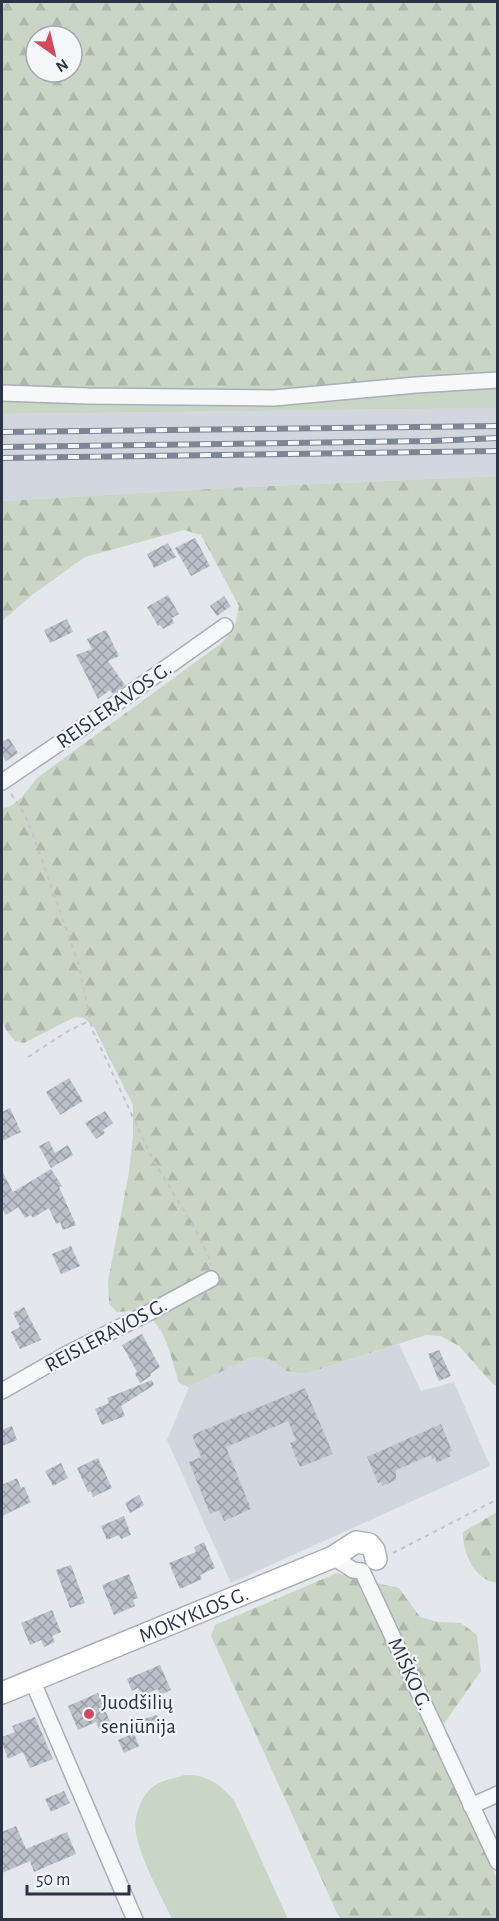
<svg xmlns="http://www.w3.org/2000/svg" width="499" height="1921" viewBox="0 0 499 1921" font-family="'Alegreya Sans',sans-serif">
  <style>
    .built { fill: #d2d6de }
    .grass { fill: #c9d6c5 }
    .forest { fill: url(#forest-firs); fill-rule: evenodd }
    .building { fill: url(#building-cross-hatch) }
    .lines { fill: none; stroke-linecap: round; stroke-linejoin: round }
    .street-casing { stroke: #a9aeb7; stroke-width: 18 }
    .secondary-casing { stroke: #a9aeb7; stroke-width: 24 }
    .path { stroke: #c2c5cb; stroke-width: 2; stroke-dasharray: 4.5 4.5; stroke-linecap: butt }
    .street { stroke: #f7f8fa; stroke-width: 15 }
    .secondary { stroke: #fff; stroke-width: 21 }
    .rail-casing { stroke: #7d8696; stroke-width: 6 }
    .rail { stroke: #f4f6f9; stroke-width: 4; stroke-dasharray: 11; stroke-linecap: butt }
    .poi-dot { fill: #d1495b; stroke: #f4f6f9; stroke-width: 2 }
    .labels { text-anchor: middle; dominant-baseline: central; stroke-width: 4.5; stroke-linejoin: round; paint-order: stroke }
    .street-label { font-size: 21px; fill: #2b3445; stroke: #f4f6f9 }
    .poi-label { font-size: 21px; fill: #2b3445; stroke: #f4f6f9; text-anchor: start }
  </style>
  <defs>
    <pattern id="forest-firs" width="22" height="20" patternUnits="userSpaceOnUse" patternTransform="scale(1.5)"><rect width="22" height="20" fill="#c9d6c5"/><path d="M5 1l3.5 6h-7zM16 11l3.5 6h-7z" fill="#adb8ab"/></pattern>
    <pattern id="building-cross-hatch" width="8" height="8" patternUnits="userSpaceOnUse" patternTransform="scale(1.5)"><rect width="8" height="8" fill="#bbc0ca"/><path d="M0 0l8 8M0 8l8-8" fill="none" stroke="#989da6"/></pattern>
  </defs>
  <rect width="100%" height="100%" fill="#e4e7ec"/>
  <g class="built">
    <path d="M497,408v68l-270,12 -225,13v-87z"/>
    <path d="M399,1344l22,47 33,-9 36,84 -259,117 -64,-143 22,-53 63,-30 17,2 17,12 19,3z"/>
  </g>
  <g class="grass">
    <path d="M497,372l1,36 -496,6v-29l272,6z"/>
    <path d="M185,1775c22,-1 37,10 50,27l53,117h-116c-12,-26 -31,-58 -36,-86 -3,-15 5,-38 18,-47 8,-6 21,-8 31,-11z"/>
  </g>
  <g class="forest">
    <path d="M2,2h495v370l-223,19 -272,-6zM36,36h36v36h-36z"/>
    <path d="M497,476v910l-5,-3 -33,-37 -18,-10 -15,-1 -121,39 -19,-3 -17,-12 -17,-2 -63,30 -10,-4c-8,-24 -13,-65 -43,-72 -5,-1 -14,1 -19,1l-8,-8 -1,-23 21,-109 4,-37v-30l-39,-78 -10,-9 -9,-1 -51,26 -9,-2 -9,-11 -4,-11v-211c15,0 26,-19 35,-30l186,-136 13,-20 3,-16 -38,-71 -17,-5 -99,27 -53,38 -30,26v-120l225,-13z"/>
    <path d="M497,1512l1,71c-23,-2 -36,-30 -35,-51z"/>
    <path d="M337,1573l12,4 50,11 21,29 18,5 23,1 16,12 4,36 -38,54 -9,19 63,135v40h-156l-4,-6 -126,-277 4,-11z"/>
  </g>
  <g class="building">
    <path d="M195,538l15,28 -19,10 -16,-28z"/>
    <path d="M168,543l8,14 -22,11 -7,-14z"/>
    <path d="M168,595l11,19 -7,4 2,5 -11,6 -3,-4 -2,1 -11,-19z"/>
    <path d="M224,596l7,10 -14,10 -7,-10z"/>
    <path d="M67,619l6,13 -23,11 -6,-13z"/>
    <path d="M106,630l13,26 -11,5 17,24 -12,9 -3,-4 -12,9 -22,-44 16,-6 -5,-10z"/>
    <path d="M9,738l9,15 -12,8 -4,-7v-12z"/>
    <path d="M69,1078l14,23 -23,14 -14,-23z"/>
    <path d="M10,1108l11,24 -19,9v-29z"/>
    <path d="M105,1111l8,12 -10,7 2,3 -9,6 -11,-16z"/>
    <path d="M49,1141l6,12 13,-8 5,10 -22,13 -12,-22z"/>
    <path d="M51,1169l11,17 -3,1 17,38 -13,5 -3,-8 -4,2 -7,-16 -16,10 -2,-3 -6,3 -7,-11 -12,8 -4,-6v-38l11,21z"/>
    <path d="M71,1246l9,20 -19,8 -9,-20z"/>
    <path d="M24,1307l17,33 -21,9 -9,-17 9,-5 -7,-14z"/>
    <path d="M142,1334l18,33 -10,7 1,2 -11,7 -5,-9 2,-2 -15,-27z"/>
    <path d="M439,1350l12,26 -12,5 -11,-27z"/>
    <path d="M152,1380l2,5 -33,21 4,10 -23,9 -7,-16 14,-6 -2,-5z"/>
    <path d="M305,1388l28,66 -33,13 -10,-24 6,-3 -8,-19 -62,26 25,62 -27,12 -5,-11 -9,4 -21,-52 12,-5 -9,-22z"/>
    <path d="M441,1424l11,27 -3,1 2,4 -14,7 -2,-5 -3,1 -1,-4 -35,15v10l-14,6 -1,-4 -3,1 -11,-26z"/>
    <path d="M12,1426l5,14 -15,6v-16z"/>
    <path d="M98,1458l14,30 -19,9 -2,-6 -3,1 -11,-24z"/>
    <path d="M61,1463l7,15 -15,8 -8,-15z"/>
    <path d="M17,1478l4,10 3,-1 7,15 -29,14v-31z"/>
    <path d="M139,1495l5,10 -14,8 -5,-10z"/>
    <path d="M124,1516l7,19 -10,4 -2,-4 -12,5 -6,-14z"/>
    <path d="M204,1542l11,26 -15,7 2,4 -22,10 -11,-26 27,-11 -2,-5z"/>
    <path d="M71,1565l14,38 -15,5 -14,-38z"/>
    <path d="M129,1574l9,24 -5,2 2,6 -21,9 -12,-30z"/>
    <path d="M52,1610l9,22 -9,4 3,6 -11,5 -3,-7 -11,5 -9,-22z"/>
    <path d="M160,1665l11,25 -11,5 -2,-6 -16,7 -4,-8 -6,3 -5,-12z"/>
    <path d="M98,1693l13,31 -12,5 -3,-7 -18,8 -10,-24z"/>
    <path d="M157,1715l4,14 -20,6 -4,-14z"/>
    <path d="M35,1717l18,42 -23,9 -7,-16 -15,7 -6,-17v-5l13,-5 -3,-6z"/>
    <path d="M134,1733l5,13 -15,7 -6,-13z"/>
    <path d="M64,1791l6,12 -19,9 -6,-13z"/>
    <path d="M16,1826l10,23 41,-17 9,22 -42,18 -4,-11 -28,12v-41z"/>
  </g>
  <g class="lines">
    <defs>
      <g id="street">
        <path d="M2,393l86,3 186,2 142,-13 82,-5"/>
        <path d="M2,782l75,-51 148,-105"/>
        <path d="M2,1391l65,-37 83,-42 61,-33"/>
        <path d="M333,1557l20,13 9,1 136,291"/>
        <path d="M32,1680l103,240"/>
        <path d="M471,1806l27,-12"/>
      </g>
      <g id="secondary">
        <path id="s1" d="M2,1693l331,-136 23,-15 13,2 5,6 2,9"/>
      </g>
    </defs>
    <use href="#street" class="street-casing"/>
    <use href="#secondary" class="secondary-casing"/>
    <g class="path">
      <path d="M11,794l13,19 11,27 44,126 13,63 59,127 48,80 10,22 2,8"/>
      <path d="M28,1057l40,-26 21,-10"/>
      <path d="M393,1553l105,-54"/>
    </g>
    <use href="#street" class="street"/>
    <use href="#secondary" class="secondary"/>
    <defs>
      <g id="rail">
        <path d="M2,432l496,-6"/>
        <path d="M2,447l429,-6 67,-3"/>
        <path d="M2,458l496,-7"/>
      </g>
    </defs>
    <use href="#rail" class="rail-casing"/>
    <use href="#rail" class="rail"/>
  </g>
  <circle class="poi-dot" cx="89" cy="1714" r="6"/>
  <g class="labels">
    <g class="street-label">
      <text transform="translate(114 705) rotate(-35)">REISLERAVOS G.</text>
      <text transform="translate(106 1335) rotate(-28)">REISLERAVOS G.</text>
      <text stroke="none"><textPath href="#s1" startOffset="207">MOKYKLOS G.</textPath></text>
      <text transform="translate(410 1674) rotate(65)">MIŠKO G.</text>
    </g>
    <g class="poi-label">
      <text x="101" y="1702">Juodšilių<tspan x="101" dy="24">seniūnija</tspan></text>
    </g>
  </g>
  <rect width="499" height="1921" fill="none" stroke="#2b3445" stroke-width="6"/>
  <g transform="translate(54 54) rotate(146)"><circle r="28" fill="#f4f6f9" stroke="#a4a8b1" stroke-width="1.5"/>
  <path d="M0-4.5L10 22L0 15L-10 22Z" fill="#d1495b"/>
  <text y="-9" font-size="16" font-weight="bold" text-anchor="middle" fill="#2b3445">N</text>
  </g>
  <path d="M27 1885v9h102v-9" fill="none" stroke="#2b3445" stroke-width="3"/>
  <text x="36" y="1885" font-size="18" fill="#2b3445" stroke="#f4f6f9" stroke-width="4.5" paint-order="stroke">50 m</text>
</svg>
